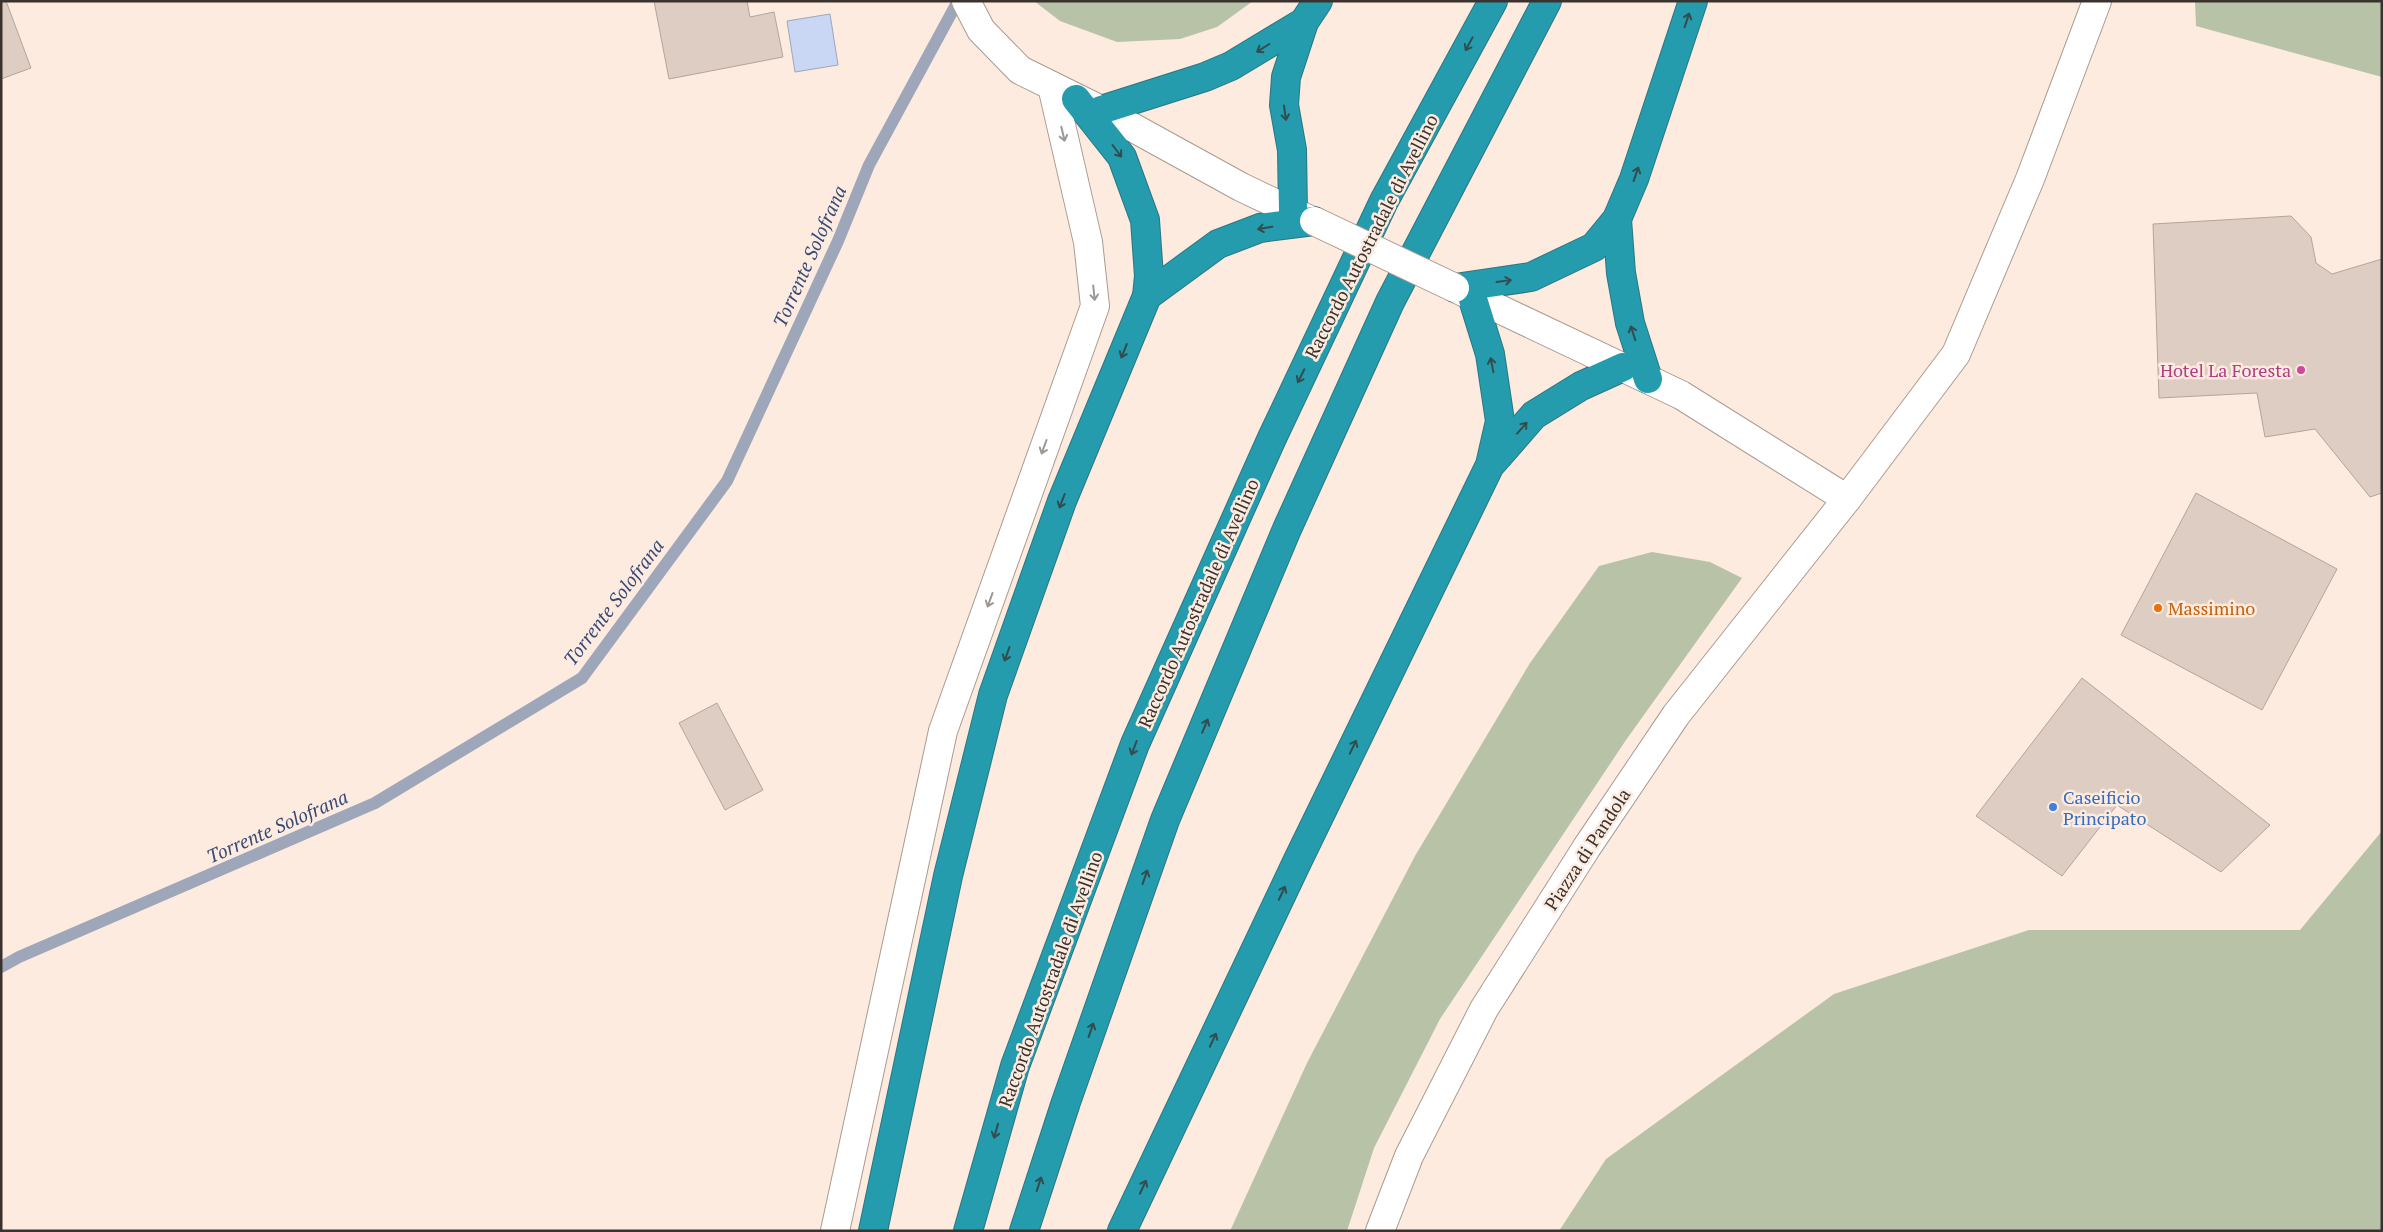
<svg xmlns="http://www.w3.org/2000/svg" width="2383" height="1232" viewBox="0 0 2383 1232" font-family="'PT Serif',serif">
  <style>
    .green { fill: #b7c2a7 }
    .water { fill: #c9d7f5; stroke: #9ea6b9 }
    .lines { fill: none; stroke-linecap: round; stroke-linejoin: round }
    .stream { stroke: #9ea6b9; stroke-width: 12 }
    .building { fill: #decdc2; stroke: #b4a499 }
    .minor-casing { stroke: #aa9b8f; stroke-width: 30 }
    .tertiary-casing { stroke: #aa9b8f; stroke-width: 30 }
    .motorway-casing { stroke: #2b7781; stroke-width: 30 }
    .minor { stroke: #fff; stroke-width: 28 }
    .tertiary { stroke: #fff; stroke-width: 28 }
    .motorway { stroke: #249cad; stroke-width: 28 }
    .tertiary-bridge-casing { stroke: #aa9b8f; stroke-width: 30; stroke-linecap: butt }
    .tertiary-bridge { stroke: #fff; stroke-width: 28 }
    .oneway { stroke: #344c4e }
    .oneway2 { stroke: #9c9896 }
    .hotel-dot { fill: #d1479c; stroke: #fdebe0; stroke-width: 2 }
    .food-dot { fill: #e8710a; stroke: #fdebe0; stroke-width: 2 }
    .shop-dot { fill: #3f7fe0; stroke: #fdebe0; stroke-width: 2 }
    .labels { text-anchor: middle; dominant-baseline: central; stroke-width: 5; stroke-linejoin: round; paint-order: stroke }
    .street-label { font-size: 18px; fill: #39322e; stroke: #fdebe0 }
    .hotel-label { font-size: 18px; fill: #b23c85; stroke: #fdebe0; text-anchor: end }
    .food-label { font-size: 18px; fill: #c56008; stroke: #fdebe0; text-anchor: start }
    .shop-label { font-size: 18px; fill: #366cbe; stroke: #fdebe0; text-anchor: start }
    .water-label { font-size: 19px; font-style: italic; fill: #384b75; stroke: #fdebe0 }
  </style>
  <rect width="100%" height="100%" fill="#fdebe0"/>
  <g class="green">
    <path d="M1034,1h219l-36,26 -37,12 -63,3 -57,-21z"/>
    <path d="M2195,1h187v76l-186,-51z"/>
    <path d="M1652,552l58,10 32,16 -116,162 -186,279 -66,129 -27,83h-117l77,-168 108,-207 115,-193 69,-97z"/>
    <path d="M2382,831v400h-823l47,-72 228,-165 195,-64h271z"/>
  </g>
  <path class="water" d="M830,14l8,51 -43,7 -8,-51z"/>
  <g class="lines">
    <path class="stream" d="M1,967l18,-10 356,-154 207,-125 145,-197 111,-240 31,-76 89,-164"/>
  </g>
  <g class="building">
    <path d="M1,1h5l25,67 -30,11z"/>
    <path d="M654,1h93l3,16 24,-5 9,45 -114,22z"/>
    <path d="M2291,216l20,21 5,26 16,11 50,-15v234l-12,4 -55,-68 -50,8 -8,-44 -98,5 -6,-174z"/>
    <path d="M2196,493l141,76 -75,141 -141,-75z"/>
    <path d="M2082,678l188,147 -49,47 -104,-67 -55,71 -86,-60z"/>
    <path d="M717,703l46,87 -38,20 -46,-87z"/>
  </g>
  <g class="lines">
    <defs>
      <g id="minor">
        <path d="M1847,499l109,-145 74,-175 67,-178"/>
        <path d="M835,1231l108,-500 152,-425 -7,-64 -36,-156"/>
      </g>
      <g id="tertiary">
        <path d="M966,1l15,29 39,40 81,40 140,77 71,34"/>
        <path d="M1380,1231l29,-75 75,-147 103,-162 89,-132 171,-216 -166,-104 -226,-107"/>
      </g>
      <g id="motorway">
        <path d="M1076,99l46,58 23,63 4,56 -2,20"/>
        <path d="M1101,110l104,-33 26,-11 73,-44"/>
        <path d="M1293,211l-1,-61 -8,-45 2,-28 18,-55 14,-21"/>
        <path d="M1617,219l4,54 9,50 18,56"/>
        <path d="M1455,288l76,-11 63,-30 23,-28 17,-40 59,-178"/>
        <path d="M1493,462l41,-47 47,-29 42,-19"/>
        <path d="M873,1231l75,-355 45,-181 69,-194 85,-205 71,-52 42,-16 54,-7"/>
        <path d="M968,1231l47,-165 120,-322 137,-306 112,-237 109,-200"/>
        <path d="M1024,1231l42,-129 99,-282 122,-291 103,-227 157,-301"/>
        <path d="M1122,1231l175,-369 193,-397 10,-44 -10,-67 -18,-58"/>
      </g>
    </defs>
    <use href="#minor" class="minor-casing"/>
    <use href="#tertiary" class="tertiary-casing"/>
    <use href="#motorway" class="motorway-casing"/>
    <use href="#minor" class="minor"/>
    <use href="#tertiary" class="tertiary"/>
    <use href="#motorway" class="motorway"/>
    <defs>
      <path id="tertiary-bridge" d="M1314,221l141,67"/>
    </defs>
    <use href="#tertiary-bridge" class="tertiary-bridge-casing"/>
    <use href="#tertiary-bridge" class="tertiary-bridge"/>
  </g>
  <defs><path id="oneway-shaft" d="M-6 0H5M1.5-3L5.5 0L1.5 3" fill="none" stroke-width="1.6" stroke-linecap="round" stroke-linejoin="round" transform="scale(1.25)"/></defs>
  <g class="oneway">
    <use href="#oneway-shaft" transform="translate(1687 20) rotate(-72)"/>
    <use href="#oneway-shaft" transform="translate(1469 44) rotate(118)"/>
    <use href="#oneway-shaft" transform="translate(1263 48) rotate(148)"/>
    <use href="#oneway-shaft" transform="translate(1285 113) rotate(82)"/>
    <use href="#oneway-shaft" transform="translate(1117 151) rotate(53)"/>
    <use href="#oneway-shaft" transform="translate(1636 174) rotate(-71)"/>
    <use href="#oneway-shaft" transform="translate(1265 228) rotate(170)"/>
    <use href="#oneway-shaft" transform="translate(1504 281) rotate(-8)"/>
    <use href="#oneway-shaft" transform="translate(1633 333) rotate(-108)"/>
    <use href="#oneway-shaft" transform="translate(1124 351) rotate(112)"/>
    <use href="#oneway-shaft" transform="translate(1492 365) rotate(-101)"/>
    <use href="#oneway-shaft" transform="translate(1301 376) rotate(116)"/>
    <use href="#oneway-shaft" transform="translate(1522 428) rotate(-49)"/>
    <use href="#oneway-shaft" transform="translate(1062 501) rotate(111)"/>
    <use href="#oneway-shaft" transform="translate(1007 654) rotate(110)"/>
    <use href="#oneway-shaft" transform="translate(1205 726) rotate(-67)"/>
    <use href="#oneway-shaft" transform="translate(1353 747) rotate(-64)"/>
    <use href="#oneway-shaft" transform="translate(1134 748) rotate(111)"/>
    <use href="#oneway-shaft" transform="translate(1145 877) rotate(-71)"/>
    <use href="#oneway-shaft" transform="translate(1282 893) rotate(-65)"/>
    <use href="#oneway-shaft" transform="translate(1091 1030) rotate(-71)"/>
    <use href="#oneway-shaft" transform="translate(1213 1040) rotate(-65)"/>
    <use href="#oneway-shaft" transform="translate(996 1131) rotate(106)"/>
    <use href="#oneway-shaft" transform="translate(1039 1184) rotate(-72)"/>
    <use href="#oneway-shaft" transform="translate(1143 1187) rotate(-65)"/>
  </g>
  <g class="oneway2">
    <use href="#oneway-shaft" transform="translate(1063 134) rotate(77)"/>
    <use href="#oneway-shaft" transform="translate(1094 293) rotate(84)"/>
    <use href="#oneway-shaft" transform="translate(1044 447) rotate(110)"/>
    <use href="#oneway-shaft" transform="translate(990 600) rotate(110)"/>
  </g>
  <circle class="hotel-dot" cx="2301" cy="370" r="5"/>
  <circle class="food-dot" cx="2158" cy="608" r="5"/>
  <circle class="shop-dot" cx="2053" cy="807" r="5"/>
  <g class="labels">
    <g class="street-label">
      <text transform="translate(1371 236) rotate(-63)">Raccordo Autostradale di Avellino</text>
      <text transform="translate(1198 603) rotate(-66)">Raccordo Autostradale di Avellino</text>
      <text transform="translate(1587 849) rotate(-57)">Piazza di Pandola</text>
      <text transform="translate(1050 979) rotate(-70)">Raccordo Autostradale di Avellino</text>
    </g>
    <g class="hotel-label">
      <text x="2291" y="370">Hotel La Foresta</text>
    </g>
    <g class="food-label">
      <text x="2168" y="608">Massimino</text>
    </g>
    <g class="shop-label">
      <text x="2063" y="797">Caseificio<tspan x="2063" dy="21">Principato</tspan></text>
    </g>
    <g class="water-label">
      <text transform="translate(809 256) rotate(-66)">Torrente Solofrana</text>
      <text transform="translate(613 602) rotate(-53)">Torrente Solofrana</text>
      <text transform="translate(277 826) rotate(-24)">Torrente Solofrana</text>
    </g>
  </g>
  <rect width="2383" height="1232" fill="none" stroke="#39322e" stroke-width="5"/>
</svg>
